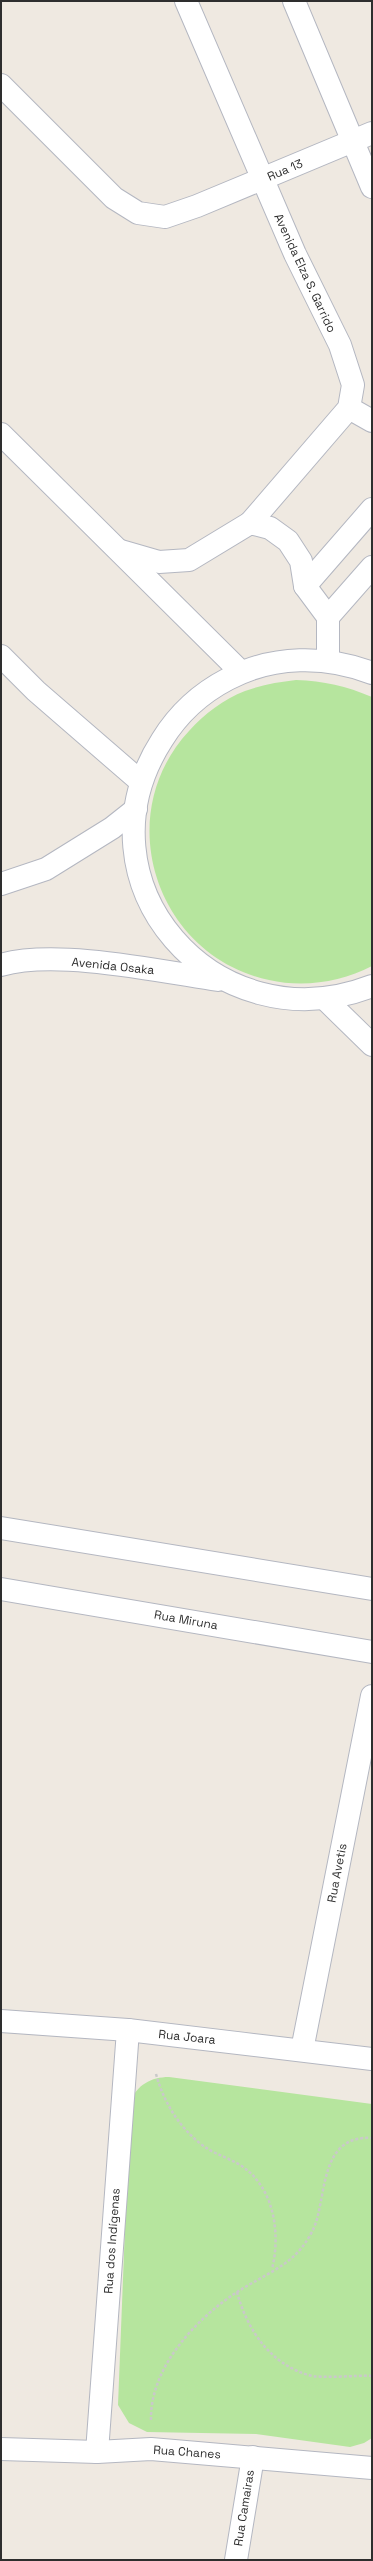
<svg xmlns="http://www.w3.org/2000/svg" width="373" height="2561" viewBox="0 0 373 2561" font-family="'Space Grotesk',sans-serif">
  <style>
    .green { fill: #b6e59e }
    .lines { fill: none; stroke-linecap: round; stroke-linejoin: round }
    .minor-casing { stroke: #b4b7c1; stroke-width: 24 }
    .path { stroke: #c9c9c9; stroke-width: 2.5; stroke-dasharray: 3 2; stroke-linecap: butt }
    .minor { stroke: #fff; stroke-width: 22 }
    .labels { text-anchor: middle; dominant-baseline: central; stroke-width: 3; stroke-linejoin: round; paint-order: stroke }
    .street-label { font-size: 12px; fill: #2e2e2e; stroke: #fff }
  </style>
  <rect width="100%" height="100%" fill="#efe9e1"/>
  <g class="green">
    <path d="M296,680c28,1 50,6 76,17v269c-31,16 -68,22 -103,14 -113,-24 -159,-164 -80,-249 15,-17 35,-32 56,-40 17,-6 33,-9 51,-11z"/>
    <path d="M169,2077l203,27v334l-8,5 -14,4 -94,-13 -109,-2 -18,-9 -11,-18 12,-303c7,-17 21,-25 39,-25z"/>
  </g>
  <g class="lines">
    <defs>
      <g id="minor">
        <path d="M186,1l109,253 45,91 13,40 -4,23 -99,115"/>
        <path d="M294,1l78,186"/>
        <path d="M1,85l113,113 24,15 27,4 32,-11 175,-73"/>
        <path d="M349,408l23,13"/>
        <path d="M1,434l240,238"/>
        <path d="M121,551l38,11 30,-2 61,-37 20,5 18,13 13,20 4,25 23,31v43"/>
        <path d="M305,586l67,-77"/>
        <path d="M328,617l44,-50"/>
        <path d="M1,656l35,35 105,91"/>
        <path d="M372,673c-46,-18 -99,-18 -144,6 -27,14 -50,35 -66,61 -91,142 53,307 210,246"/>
        <path d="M1,884l45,-15 66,-41 24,-19"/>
        <path d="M1,965c55,-16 158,6 217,15"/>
        <path d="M326,1000l46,45"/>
        <path d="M1,1528l371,61"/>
        <path d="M1,1589l371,63"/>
        <path d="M1,2021l127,9 244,29"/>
        <path d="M302,2050l70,-354"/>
        <path d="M1,2449l96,3 54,-3 221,19"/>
        <path d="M97,2452l31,-422"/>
        <path d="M236,2560l17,-103"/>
      </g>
    </defs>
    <use href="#minor" class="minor-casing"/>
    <g class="path">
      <path d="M156,2074c8,29 23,53 46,71 12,9 25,12 38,20 34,21 41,68 32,104"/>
      <path d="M237,2292c10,37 32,71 71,83 13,4 48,0 64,1"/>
      <path d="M151,2420c-1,-53 45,-101 86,-128 20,-13 45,-23 61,-40 9,-10 17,-23 20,-37 8,-32 7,-80 54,-77"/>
    </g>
    <use href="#minor" class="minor"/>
  </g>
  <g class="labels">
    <g class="street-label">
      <text transform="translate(285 170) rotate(-23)">Rua 13</text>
      <text transform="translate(305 273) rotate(65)">Avenida Elza S. Garrido</text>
      <text transform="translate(113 966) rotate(6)">Avenida Osaka</text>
      <text transform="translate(186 1620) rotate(10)">Rua Miruna</text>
      <text transform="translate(337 1873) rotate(-79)">Rua Avetis</text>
      <text transform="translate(187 2037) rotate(6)">Rua Joara</text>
      <text transform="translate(112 2241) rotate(-86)">Rua dos Indígenas</text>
      <text transform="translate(187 2452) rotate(4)">Rua Chanes</text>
      <text transform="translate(244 2508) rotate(-81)">Rua Camairas</text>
    </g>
  </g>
  <rect width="373" height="2561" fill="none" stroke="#2e2e2e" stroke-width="4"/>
</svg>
